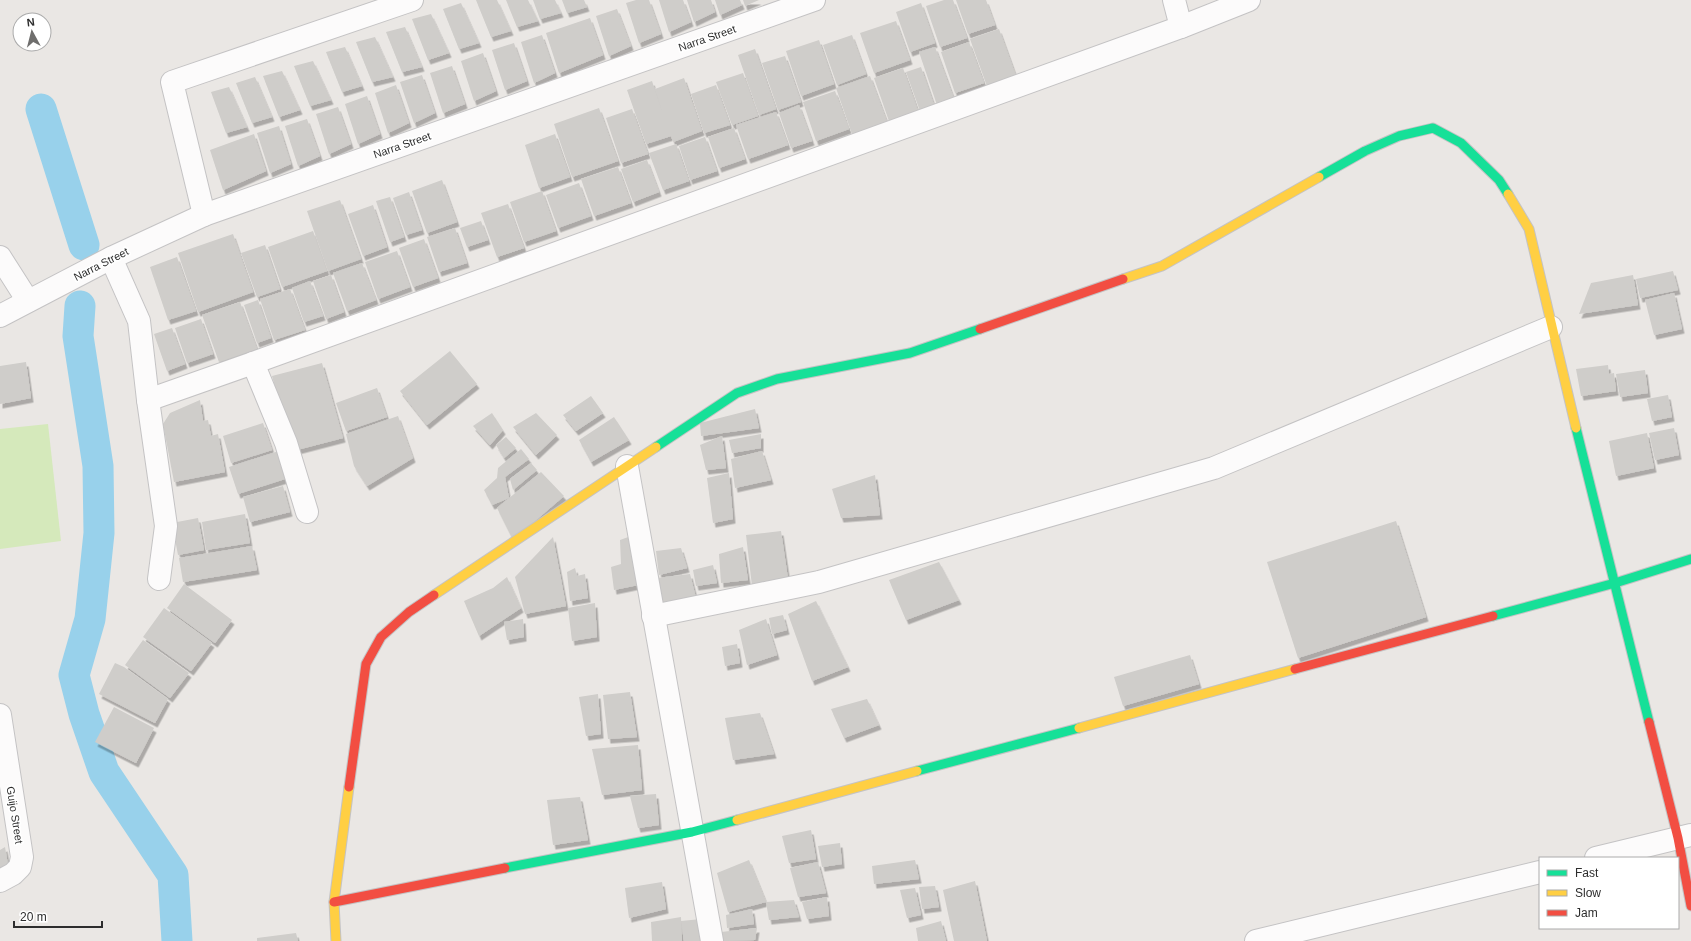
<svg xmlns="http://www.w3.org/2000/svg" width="1691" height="941" viewBox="0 0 1691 941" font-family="Helvetica,sans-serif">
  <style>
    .pitch { fill: #d5e9bb }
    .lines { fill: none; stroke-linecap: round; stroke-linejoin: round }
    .canal { stroke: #98d1eb; stroke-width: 31 }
    .building { fill: #cfcdca; filter: url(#shadow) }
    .street-casing { stroke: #c4c3c4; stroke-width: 24 }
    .fast-casing { stroke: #c4c3c4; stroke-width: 11 }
    .slow-casing { stroke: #c4c3c4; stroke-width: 11 }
    .jam-casing { stroke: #c4c3c4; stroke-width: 11 }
    .street { stroke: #fcfbfb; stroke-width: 22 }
    .fast { stroke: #16e098; stroke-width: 9 }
    .slow { stroke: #ffcf43; stroke-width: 9 }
    .jam { stroke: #f24e42; stroke-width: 9 }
    .labels { text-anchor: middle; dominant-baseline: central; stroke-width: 3.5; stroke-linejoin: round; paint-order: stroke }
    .street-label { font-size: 11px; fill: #2d2d2d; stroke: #fff }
  </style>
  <defs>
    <filter id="shadow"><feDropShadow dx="2.5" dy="4.5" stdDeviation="0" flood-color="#0004"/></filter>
  </defs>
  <rect width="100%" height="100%" fill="#eae7e4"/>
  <path class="pitch" d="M48,424l13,117 -61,8v-120z"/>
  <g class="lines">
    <g class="canal">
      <path d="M41,109l43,136"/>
      <path d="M80,306l-2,30 20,130 1,67 -9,86 -16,56 10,39 20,58 69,103 4,66"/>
    </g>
  </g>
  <g class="building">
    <path d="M476,0h21l14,31 -20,6z"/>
    <path d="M506,0h22l10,21 -21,6z"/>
    <path d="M533,0h22l6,13 -21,6z"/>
    <path d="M562,0h22l3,7 -20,6z"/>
    <path d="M636,0h13l12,34 -22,9 -13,-40z"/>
    <path d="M659,0h24l8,22 -22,10z"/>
    <path d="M687,0h24l4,12 -21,10z"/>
    <path d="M715,0h25l2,5 -22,10z"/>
    <path d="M743,0h16l-14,6z"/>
    <path d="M944,0h9l14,38 -27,9 -14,-41z"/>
    <path d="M956,0h30l9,25 -27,9z"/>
    <path d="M461,3l18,40 -20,6 -16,-40z"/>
    <path d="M921,3l14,40 -25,9 -14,-40z"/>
    <path d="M617,9l14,37 -22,10 -13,-40z"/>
    <path d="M431,14l18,39 -21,7 -16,-41z"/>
    <path d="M590,18l13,37 -44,18 -13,-40z"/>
    <path d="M896,21l14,39 -36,13 -14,-40z"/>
    <path d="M405,27l17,40 -20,5 -16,-40z"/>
    <path d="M999,29l18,50 -29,10 -18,-50z"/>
    <path d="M542,35l13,38 -21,10 -13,-41z"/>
    <path d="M852,35l14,39 -29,11 -14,-40z"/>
    <path d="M375,37l18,40 -21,5 -16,-40z"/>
    <path d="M819,40l15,44 -33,12 -15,-45z"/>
    <path d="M969,42l15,41 -29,10 -14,-41z"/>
    <path d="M514,43l13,38 -22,9 -13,-40z"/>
    <path d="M345,47l17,39 -20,6 -16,-40z"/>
    <path d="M935,47l19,52 -17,6 -18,-53z"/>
    <path d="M755,49l21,60 -17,6 -21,-60z"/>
    <path d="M483,53l13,38 -22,10 -13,-40z"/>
    <path d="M785,56l16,46 -23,8 -16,-47z"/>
    <path d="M313,61l18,39 -21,6 -16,-40z"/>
    <path d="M452,66l13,38 -22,9 -13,-40z"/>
    <path d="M921,67l13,38 -14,6 -14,-39z"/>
    <path d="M903,68l15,43 -29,10 -15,-43z"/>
    <path d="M282,71l18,39 -21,7 -16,-41z"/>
    <path d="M743,73l15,43 -26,9 -16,-43z"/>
    <path d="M422,75l13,38 -21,10 -14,-41z"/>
    <path d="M870,76l17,46 -35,12 -16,-46z"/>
    <path d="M255,77l17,40 -20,6 -16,-40z"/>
    <path d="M684,78l18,53 -29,11 -2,-6 -25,8 -19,-54 25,-9 10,30 -7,-22z"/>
    <path d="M396,85l13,38 -21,10 -13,-40z"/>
    <path d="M716,85l14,40 -26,8 -13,-39z"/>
    <path d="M229,87l18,40 -21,6 -15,-41z"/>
    <path d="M835,91l14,38 -33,12 -13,-39z"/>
    <path d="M367,96l13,38 -22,10 -13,-40z"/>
    <path d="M799,105l13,36 -21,7 -12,-35z"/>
    <path d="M338,107l13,37 -22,10 -13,-40z"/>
    <path d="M599,108l19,53 -46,16 -18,-53z"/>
    <path d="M632,109l16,45 -27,9 -15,-45z"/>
    <path d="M776,112l12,33 -40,14 -12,-34z"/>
    <path d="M307,119l13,37 -22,10 -13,-40z"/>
    <path d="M279,126l12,38 -21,9 -13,-40z"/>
    <path d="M734,128l11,31 -26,9 -11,-31z"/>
    <path d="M254,134l12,37 -43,19 -13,-40z"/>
    <path d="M555,134l15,43 -31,11 -14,-43z"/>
    <path d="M705,137l12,34 -27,9 -11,-34z"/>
    <path d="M676,144l13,37 -26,9 -14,-37z"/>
    <path d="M647,160l12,32 -26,10 -12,-33z"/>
    <path d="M618,167l13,36 -37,13 -13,-37z"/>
    <path d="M442,180l15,42 -30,11 -15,-42z"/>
    <path d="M579,183l12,33 -33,12 -12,-33z"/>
    <path d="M542,191l14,40 -32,11 -14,-40z"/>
    <path d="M409,192l13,38 -16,5 -13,-37z"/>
    <path d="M390,197l14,40 -14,5 -14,-41z"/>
    <path d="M340,200l21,59 -33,12 -21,-60z"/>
    <path d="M508,204l16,44 -27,9 -16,-44z"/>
    <path d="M373,205l14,42 -24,9 -15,-42z"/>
    <path d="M481,221l7,19 -21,7 -7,-19z"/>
    <path d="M455,228l12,35 -28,9 -12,-35z"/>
    <path d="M313,231l14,40 -45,16 -14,-40z"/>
    <path d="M233,234l20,58 -55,20 -20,-59z"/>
    <path d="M424,239l14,39 -25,9 -14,-39z"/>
    <path d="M265,245l15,44 -23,8 -16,-44z"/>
    <path d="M397,251l13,36 -32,12 -13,-37z"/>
    <path d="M177,257l19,54 -28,9 -18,-53z"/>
    <path d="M362,263l14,37 -29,11 -14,-38z"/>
    <path d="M1673,271l5,19 -38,8 -4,-19z"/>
    <path d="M331,275l13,37 -18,7 -13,-38z"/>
    <path d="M1633,275l5,30 -59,9 12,-31z"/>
    <path d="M310,281l13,35 -19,6 -12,-34z"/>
    <path d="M290,289l15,41 -31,10 -14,-41z"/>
    <path d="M1674,293l8,36 -28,6 -9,-35z"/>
    <path d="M258,300l13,38 -14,5 -13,-38z"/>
    <path d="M240,302l17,47 -38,13 -17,-47z"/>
    <path d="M201,319l12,35 -26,9 -12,-35z"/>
    <path d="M172,328l13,36 -18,7 -13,-37z"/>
    <path d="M450,351l27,33 -50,41 -27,-34z"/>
    <path d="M26,362l5,36 -31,6v-38z"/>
    <path d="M322,363l21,75 -50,13 -21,-75z"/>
    <path d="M1608,365l1,9 5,-1 2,18 -35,5 -5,-27z"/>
    <path d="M1645,370l3,23 -28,4 -4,-23z"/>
    <path d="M377,388l10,29 -41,14 -10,-28z"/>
    <path d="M1668,395l4,22 -20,4 -5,-22z"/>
    <path d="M591,396l12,17 -27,18 -13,-16z"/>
    <path d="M200,400l3,21 5,-1 3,16 7,-2 7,38 -51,10 -11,-58 7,-11z"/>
    <path d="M755,409l4,19 -58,8 -1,-13z"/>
    <path d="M492,413l11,17 -13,15 -17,-19z"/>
    <path d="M536,413l21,22 -21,20 -23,-28z"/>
    <path d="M398,416l15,42 -46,28 -13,-20 -8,-32z"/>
    <path d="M614,417l15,23 -38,22 -12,-22z"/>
    <path d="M263,423l9,27 -41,13 -8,-27z"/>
    <path d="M1674,428l5,27 -24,5 -6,-27z"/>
    <path d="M1647,433l7,35 -38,8 -7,-35z"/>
    <path d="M761,434v14l-29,5 -3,-13z"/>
    <path d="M722,436l4,32 -20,2 -6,-25z"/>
    <path d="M506,437l10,11 -12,10 -8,-13z"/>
    <path d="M521,449l8,10 -24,18 4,21 -17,7 -8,-15 13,-12 1,-10z"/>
    <path d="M279,451l9,27 -50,16 -9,-27z"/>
    <path d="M762,451l9,29 -36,8 -4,-29z"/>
    <path d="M531,463l6,7 -24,20 -3,-11z"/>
    <path d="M541,472l23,24 -51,44 -16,-32z"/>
    <path d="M729,473l4,46 -20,4 -6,-45z"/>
    <path d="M875,475l5,40 -39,3 -9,-29z"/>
    <path d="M283,486l7,26 -40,10 -7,-25z"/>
    <path d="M245,514l5,29 -44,7 -4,-28z"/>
    <path d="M198,518l6,32 -26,5 -6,-32z"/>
    <path d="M1396,521l30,96 -128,41 -31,-96z"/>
    <path d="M781,531l7,48 -36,7 -6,-51z"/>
    <path d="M631,536l12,48 -29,6 -3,-23 10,-3 -1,-24z"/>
    <path d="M553,537l13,69 -41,8 -10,-37z"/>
    <path d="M252,546l5,24 -74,12 -4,-24z"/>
    <path d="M743,547l5,33 -27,3 -2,-29z"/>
    <path d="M681,548l6,20 -28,7 -3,-24z"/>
    <path d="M939,562l20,38 -53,20 -17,-40z"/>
    <path d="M713,565l4,18 -21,3 -3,-16z"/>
    <path d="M575,568l2,8 8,-2 3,24 -18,3 -3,-29z"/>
    <path d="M690,574l7,28 -35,5 -5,-29z"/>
    <path d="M507,577l14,31 -42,28 -15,-35 29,-13z"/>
    <path d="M184,584l48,36 -17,23 -48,-35z"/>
    <path d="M816,601l32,66 -36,14 -24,-67z"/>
    <path d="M595,603l2,34 -25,4 -4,-33z"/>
    <path d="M164,608l48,35 -21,28 -48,-34z"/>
    <path d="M783,615l4,15 -15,4 -3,-16z"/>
    <path d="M523,619l1,18 -17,3 -3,-18z"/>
    <path d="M766,619l11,36 -30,10 -8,-35z"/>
    <path d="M143,640l46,33 -19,25 -45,-33z"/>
    <path d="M737,644l3,19 -15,3 -3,-19z"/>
    <path d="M1190,655l9,29 -76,22 -9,-29z"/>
    <path d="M115,663l9,4 44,32 -13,24 -56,-29z"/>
    <path d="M630,692l7,45 -29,2 -5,-44z"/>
    <path d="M598,694l3,40 -15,2 -7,-39z"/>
    <path d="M867,699l12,26 -35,13 -13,-29z"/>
    <path d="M114,707l40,21 -18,35 -41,-21z"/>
    <path d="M760,713l14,41 -41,6 -8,-42z"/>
    <path d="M638,745l4,45 -40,5 -10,-46z"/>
    <path d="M656,794l3,31 -21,3 -8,-32z"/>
    <path d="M580,797l8,43 -35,5 -6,-45z"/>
    <path d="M811,830l5,29 -27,4 -7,-27z"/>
    <path d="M840,843l2,21 -20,3 -4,-21z"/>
    <path d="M5,847l3,18 -8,5v-20z"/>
    <path d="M749,860l17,42 -38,10 -11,-39z"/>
    <path d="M915,860l4,19 -45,5 -2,-18z"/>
    <path d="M818,862l8,31 -28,4 -8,-29z"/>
    <path d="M975,881l12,60h-33l-11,-51z"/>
    <path d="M662,882l4,27 -37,9 -4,-30z"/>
    <path d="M935,886l4,21 -17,2 -3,-22z"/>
    <path d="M915,888l6,27 -14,3 -7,-28z"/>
    <path d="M827,897l2,19 -22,3 -5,-17z"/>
    <path d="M794,900l5,17 -30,3 -3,-18z"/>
    <path d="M752,909l2,15 -27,4 -1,-13z"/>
    <path d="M681,917l1,24h-30l-1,-19z"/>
    <path d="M701,919l4,22h-21l-3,-20z"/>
    <path d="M941,921l5,20h-28l-2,-13z"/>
    <path d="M757,928l-2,12 -33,1 -1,-9z"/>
    <path d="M296,933l2,8h-41v-3z"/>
  </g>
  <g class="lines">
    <defs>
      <g id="street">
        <path d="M1174,0l7,27"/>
        <path d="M204,215l-32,-133 240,-82"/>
        <path d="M0,257l28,44"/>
        <path d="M111,258l28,63 9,79 18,126 -7,53"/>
        <path d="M0,316l111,-58 93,-43 610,-215"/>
        <path d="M253,363l33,80 21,69"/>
        <path d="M148,400l105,-37 928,-336 68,-27"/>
        <path d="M627,466l85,475"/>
        <path d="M653,616l166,-34 395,-114 337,-141"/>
        <path d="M0,715l22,142 -2,10 -7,7 -13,7"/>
        <path d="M1596,858l95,-23"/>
        <path d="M1256,941l284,-69"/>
      </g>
      <g id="fast">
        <path d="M1319,177l46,-26 34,-15 34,-8 28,15 38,37 9,14"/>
        <path d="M1576,428l73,294"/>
        <path d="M656,447l81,-54 40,-14 133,-26 70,-24"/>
        <path d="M1493,616l122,-33 76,-24"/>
        <path d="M917,771l162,-43"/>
        <path d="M505,868l187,-36 45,-12"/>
      </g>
      <g id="slow">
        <path d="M1508,194l21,35 47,199"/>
        <path d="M1123,279l39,-13 157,-89"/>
        <path d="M434,595l222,-148"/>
        <path d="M1079,728l216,-59"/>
        <path d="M737,820l180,-49"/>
        <path d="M336,941l-2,-39 15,-115"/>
      </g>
      <g id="jam">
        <path d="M980,329l143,-50"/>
        <path d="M1295,669l198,-53"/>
        <path d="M1649,722l29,116 13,68"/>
        <path d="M349,787l17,-123 15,-27 28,-25 25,-17"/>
        <path d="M334,902l171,-34"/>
      </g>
    </defs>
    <use href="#street" class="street-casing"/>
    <use href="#fast" class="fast-casing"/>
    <use href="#slow" class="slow-casing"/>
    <use href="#jam" class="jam-casing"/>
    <use href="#street" class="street"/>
    <use href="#fast" class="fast"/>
    <use href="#slow" class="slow"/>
    <use href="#jam" class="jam"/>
  </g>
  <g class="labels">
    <g class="street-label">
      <text transform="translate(707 38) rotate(-19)">Narra Street</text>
      <text transform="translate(402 145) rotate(-19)">Narra Street</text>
      <text transform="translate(101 264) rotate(-27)">Narra Street</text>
      <text transform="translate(15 815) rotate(81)">Guijo Street</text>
    </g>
  </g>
  <rect x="1539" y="857" width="140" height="72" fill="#ffffff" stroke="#ababab"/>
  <rect x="1547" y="870" width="20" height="6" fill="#16e098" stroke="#ababab"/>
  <text x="1575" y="877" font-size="12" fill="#2d2d2d">Fast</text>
  <rect x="1547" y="890" width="20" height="6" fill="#ffcf43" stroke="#ababab"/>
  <text x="1575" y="897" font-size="12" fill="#2d2d2d">Slow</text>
  <rect x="1547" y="910" width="20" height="6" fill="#f24e42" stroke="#ababab"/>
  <text x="1575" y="917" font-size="12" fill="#2d2d2d">Jam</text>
  <g transform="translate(32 32) rotate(353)"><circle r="19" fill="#ffffff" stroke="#ababab"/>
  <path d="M0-3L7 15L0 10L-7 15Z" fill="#6f6e6d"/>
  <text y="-6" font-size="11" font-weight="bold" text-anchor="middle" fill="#2d2d2d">N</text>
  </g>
  <path d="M14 921v6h88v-6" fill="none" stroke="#2d2d2d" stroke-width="2"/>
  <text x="20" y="921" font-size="12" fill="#2d2d2d" stroke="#ffffff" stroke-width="3" paint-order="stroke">20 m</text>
</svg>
